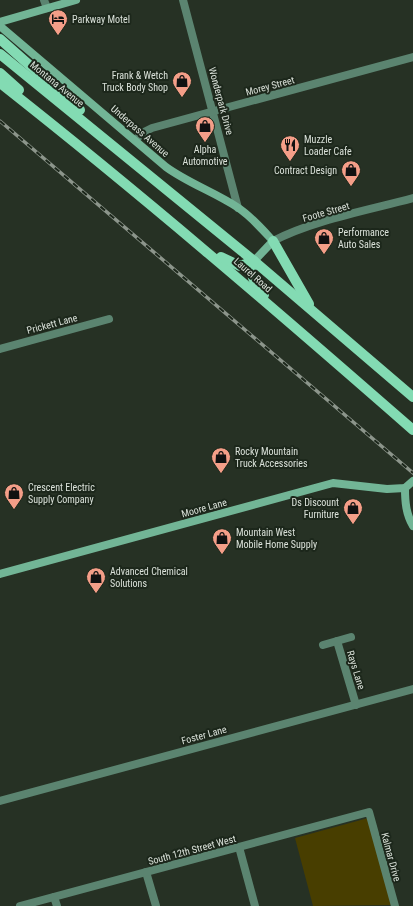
<svg xmlns="http://www.w3.org/2000/svg" width="413" height="906" viewBox="0 0 413 906" font-family="'Roboto Condensed',sans-serif">
  <style>
    .green { fill: #483e00 }
    .lines { fill: none; stroke-linecap: round; stroke-linejoin: round }
    .street { stroke: #5b8470; stroke-width: 8 }
    .secondary { stroke: #72b596; stroke-width: 8 }
    .primary { stroke: #83dbb3; stroke-width: 10 }
    .rail-casing { stroke: #8c958b; stroke-width: 3.5 }
    .rail { stroke: #1c271b; stroke-width: 2; stroke-dasharray: 6; stroke-linecap: butt }
    .labels { text-anchor: middle; dominant-baseline: central; stroke-width: 4; stroke-linejoin: round; paint-order: stroke }
    .poi-label { font-size: 10px; fill: #dae1d9; stroke: #1c271b; text-anchor: start }
    .street-label { font-size: 10px; fill: #dae1d9; stroke: #1c271b }
  </style>
  <rect width="100%" height="100%" fill="#263124"/>
  <path class="green" d="M368,818l24,87 -79,1 -18,-68z"/>
  <g class="lines">
    <g class="street">
      <path d="M44,0l3,8"/>
      <path d="M183,0l55,208"/>
      <path d="M135,140l9,-8 8,-4 261,-71"/>
      <path d="M273,241c40,-21 96,-31 140,-43"/>
      <path d="M0,349l109,-30"/>
      <path d="M337,641l19,64"/>
      <path d="M323,645l28,-8"/>
      <path d="M0,801l413,-112"/>
      <path d="M239,847l16,59"/>
      <path d="M146,872l10,34"/>
      <path d="M54,897l3,9"/>
      <path d="M20,906l349,-94 26,94"/>
    </g>
    <g class="secondary">
      <path d="M0,22l76,-22"/>
      <path d="M0,26l166,141c22,16 48,25 71,40 14,9 25,22 36,34l-19,20"/>
      <path d="M405,488c0,14 1,26 8,38"/>
      <path d="M0,574l333,-91 54,6 18,-1 8,-7"/>
    </g>
    <g class="primary">
      <path d="M0,39l80,71"/>
      <path d="M0,54l254,207 159,136"/>
      <path d="M0,73l19,17"/>
      <path d="M0,83c141,111 277,228 413,347"/>
      <path d="M273,241l36,63"/>
      <path d="M221,257l19,9 14,-5"/>
      <path d="M254,261c-7,12 2,24 10,34"/>
    </g>
    <defs>
      <path id="rail" d="M0,121l413,352"/>
    </defs>
    <use href="#rail" class="rail-casing"/>
    <use href="#rail" class="rail"/>
  </g>
  <defs>
    <symbol id="hotel-pin" viewBox="-11 -11 22 30"><path d="M0 17L-7.5 6A9.5 9.5 0 1 1 7.5 6Z" fill="#f49e88" stroke="#1c271b"/><path d="M-6-4.5h1.5V1H6V5H4.5V3h-9V5H-6ZM-4 0a1.8 1.8 0 1 1 3.6 0ZM.5 0V-2.5h3Q6-2.5 6 0Z" fill="#111"/></symbol>
    <symbol id="shop-pin" viewBox="-11 -11 22 30"><path d="M0 17L-7.5 6A9.5 9.5 0 1 1 7.5 6Z" fill="#f49e88" stroke="#1c271b"/><path d="M-5-2.5h2.3a2.7 3.5 0 0 1 5.4 0H5L5.5 6h-11ZM-1.5-2.5h3a1.5 2.3 0 0 0-3 0Z" fill="#111"/></symbol>
    <symbol id="restaurant-pin" viewBox="-11 -11 22 30"><path d="M0 17L-7.5 6A9.5 9.5 0 1 1 7.5 6Z" fill="#f49e88" stroke="#1c271b"/><path d="M-5-6h1v4h1v-4h1v4h1v-4h1v5L-1.5 .5V6h-2V.5L-5-1ZM5-6V6H3V1.5H1.5Q1.5-4 5-6Z" fill="#111"/></symbol>
  </defs>
  <g fill-rule="evenodd">
    <use href="#hotel-pin" x="47" y="8" width="22" height="30"/>
    <use href="#shop-pin" x="171" y="70" width="22" height="30"/>
    <use href="#shop-pin" x="194" y="115" width="22" height="30"/>
    <use href="#restaurant-pin" x="279" y="134" width="22" height="30"/>
    <use href="#shop-pin" x="340" y="159" width="22" height="30"/>
    <use href="#shop-pin" x="313" y="227" width="22" height="30"/>
    <use href="#shop-pin" x="210" y="446" width="22" height="30"/>
    <use href="#shop-pin" x="3" y="482" width="22" height="30"/>
    <use href="#shop-pin" x="342" y="497" width="22" height="30"/>
    <use href="#shop-pin" x="211" y="527" width="22" height="30"/>
    <use href="#shop-pin" x="85" y="566" width="22" height="30"/>
  </g>
  <g class="labels">
    <g class="poi-label">
      <text x="72" y="19">Parkway Motel</text>
      <text x="168" y="75" text-anchor="end">Frank &amp; Wetch<tspan x="168" dy="12">Truck Body Shop</tspan></text>
      <text x="304" y="139">Muzzle<tspan x="304" dy="12">Loader Cafe</tspan></text>
      <text x="205" y="149" text-anchor="middle">Alpha<tspan x="205" dy="12">Automotive</tspan></text>
      <text x="337" y="170" text-anchor="end">Contract Design</text>
      <text x="338" y="232">Performance<tspan x="338" dy="12">Auto Sales</tspan></text>
      <text x="235" y="451">Rocky Mountain<tspan x="235" dy="12">Truck Accessories</tspan></text>
      <text x="28" y="487">Crescent Electric<tspan x="28" dy="12">Supply Company</tspan></text>
      <text x="339" y="502" text-anchor="end">Ds Discount<tspan x="339" dy="12">Furniture</tspan></text>
      <text x="236" y="532">Mountain West<tspan x="236" dy="12">Mobile Home Supply</tspan></text>
      <text x="110" y="571">Advanced Chemical<tspan x="110" dy="12">Solutions</tspan></text>
    </g>
    <g class="street-label">
      <text transform="translate(57 84) rotate(39)">Montana Avenue</text>
      <text transform="translate(270 86) rotate(-15)">Morey Street</text>
      <text transform="translate(221 101) rotate(75)">Wonderpark Drive</text>
      <text transform="translate(140 131) rotate(41)">Underpass Avenue</text>
      <text transform="translate(326 212) rotate(-16)">Foote Street</text>
      <text transform="translate(253 275) rotate(41)">Laurel Road</text>
      <text transform="translate(52 324) rotate(-15)">Prickett Lane</text>
      <text transform="translate(204 508) rotate(-15)">Moore Lane</text>
      <text transform="translate(356 670) rotate(73)">Rays Lane</text>
      <text transform="translate(204 735) rotate(-15)">Foster Lane</text>
      <text transform="translate(192 850) rotate(-15)">South 12th Street West</text>
      <text transform="translate(391 857) rotate(75)">Kalmar Drive</text>
    </g>
  </g>
</svg>
